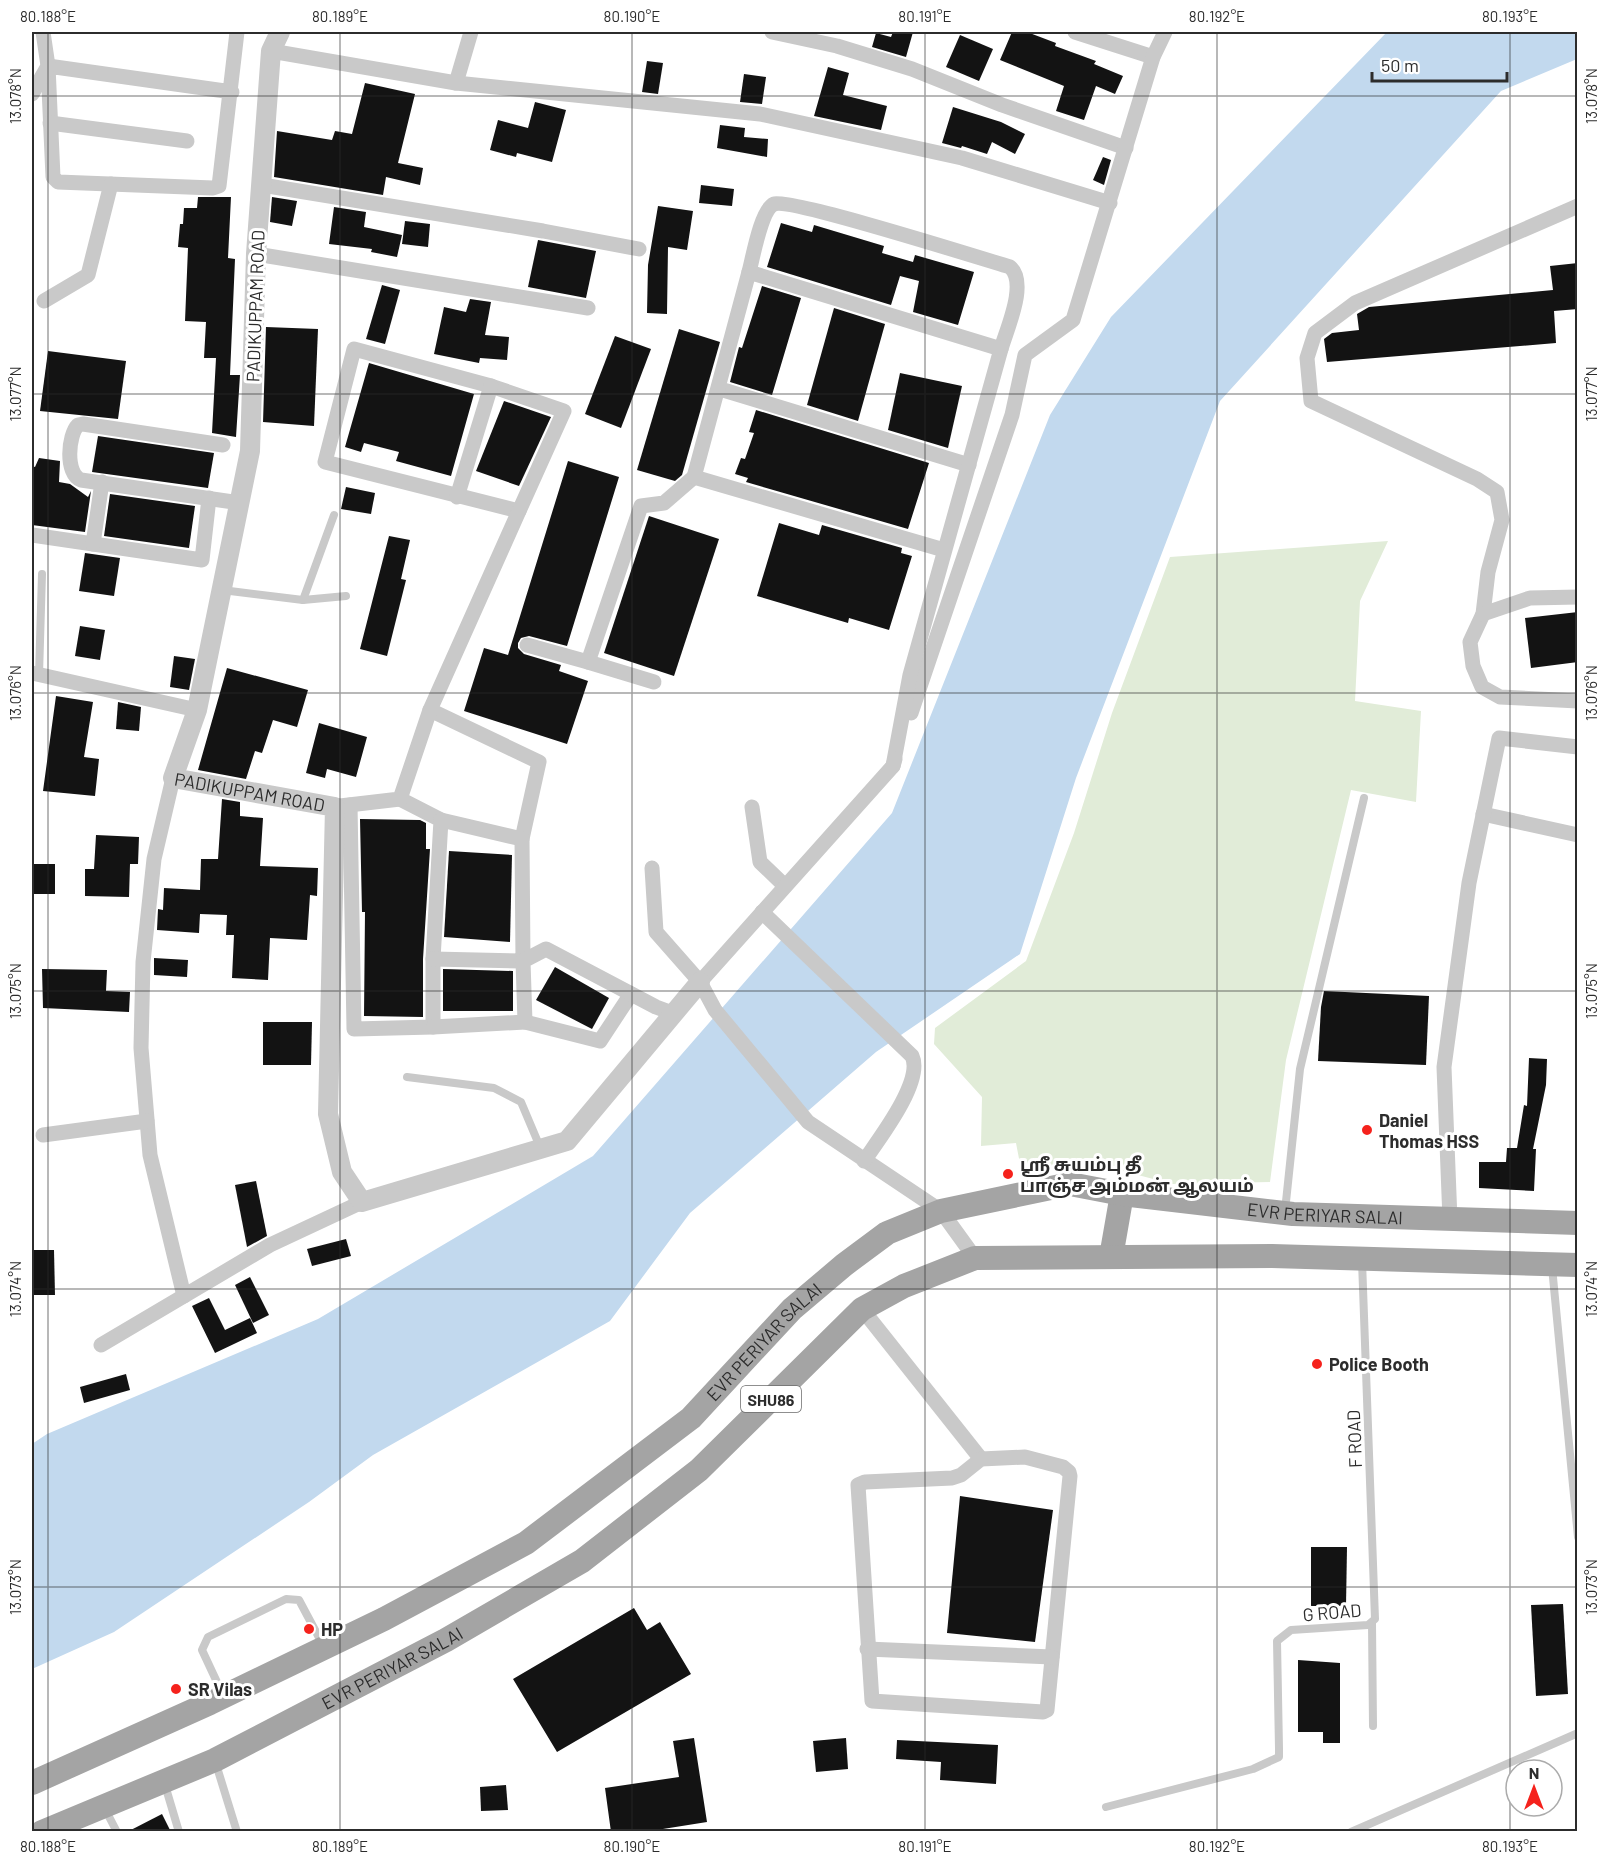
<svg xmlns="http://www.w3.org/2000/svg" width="1609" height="1863" viewBox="0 0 1609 1863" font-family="Barlow,'Noto Sans Tamil',sans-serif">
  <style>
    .green { fill: #e1ecd8 }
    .water { fill: #c2d9ee }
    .building { fill: #131313 }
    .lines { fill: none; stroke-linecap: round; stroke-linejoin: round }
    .service { stroke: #c9c9c9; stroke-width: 8 }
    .minor { stroke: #c9c9c9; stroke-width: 15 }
    .tertiary { stroke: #c9c9c9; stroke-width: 20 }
    .primary { stroke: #a4a4a4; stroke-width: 24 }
    .ticks { fill: none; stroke: #2c2c2c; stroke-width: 1.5; stroke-opacity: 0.45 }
    .poi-dot { fill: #f5221c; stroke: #fff; stroke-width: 2 }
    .labels { text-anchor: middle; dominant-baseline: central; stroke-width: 6; stroke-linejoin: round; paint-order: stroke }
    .shield { fill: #fff; stroke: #6b6b6b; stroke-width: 1.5 }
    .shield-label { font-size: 16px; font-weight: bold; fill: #2c2c2c }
    .street-label { font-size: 18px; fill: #2c2c2c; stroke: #fff }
    .poi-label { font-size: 18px; font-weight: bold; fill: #2c2c2c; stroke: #fff; text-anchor: start }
    .neatline { fill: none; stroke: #2c2c2c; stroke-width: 2 }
    .ticks-label { font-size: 15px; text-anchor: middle; fill: #2c2c2c }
  </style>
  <rect width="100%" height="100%" fill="#fff"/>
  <path class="green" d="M1388,541l-28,60 -5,100 66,10 -5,91 -65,-12 -65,270 -16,122 -98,2 -49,-13 -102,-2 -5,-26 -35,3 1,-49 -48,-53 1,-16 91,-67 48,-128 38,-120 58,-156z"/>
  <path class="water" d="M1387,32h190v27l-76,32 -281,310 -144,377 -56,176 -144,98 -186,161 -80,108 -237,134 -64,47 -195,130 -82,37v-225l15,-10 271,-115 275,-163 299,-343 158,-398 61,-98z"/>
  <g class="building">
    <path d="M893,32h20l-7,25 -34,-10 4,-14 15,4z"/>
    <path d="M1012,32h15l29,11 -1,3 41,15 -2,3 29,12 -8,18 -19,-8 -12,34 -28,-9 8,-25 -64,-26z"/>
    <path d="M960,35l33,14 -14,32 -33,-14z"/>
    <path d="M647,61l16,2 -5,31 -16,-2z"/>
    <path d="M828,67l21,6 -6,22 44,11 -6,24 -67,-14z"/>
    <path d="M744,74l22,3 -4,27 -22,-2z"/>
    <path d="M365,83l50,11 -17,69 25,5 -3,17 -34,-8 -3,18 -109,-18 3,-46 55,9 3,-9 17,3z"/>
    <path d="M535,102l31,8 -14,52 -35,-9 -1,4 -26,-7 8,-30 30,8z"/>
    <path d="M953,107l48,15 24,12 -10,20 -23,-12 -5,12 -25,-8 -1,2 -19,-5z"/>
    <path d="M720,125l25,3 -1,9 24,2 -1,18 -50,-9z"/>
    <path d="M1103,157l8,3 -7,25 -11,-5z"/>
    <path d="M701,185l33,4 -2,17 -33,-3z"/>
    <path d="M198,197h33l-3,61 7,1 -5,116h10l-4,62 -24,-4 4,-75h-12l2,-36 -21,-1 3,-73 -10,-1 2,-23h3l1,-16h13z"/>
    <path d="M272,197l25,4 -5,25 -22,-4z"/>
    <path d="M658,206l35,5 -6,39 -19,-3 -1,67 -20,-1 1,-48z"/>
    <path d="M334,207l32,5 -2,15 38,8 -5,22 -26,-5 1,-3 -43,-5z"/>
    <path d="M405,221l25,3 -2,23 -26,-3z"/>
    <path d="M781,223l31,9 2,-7 70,21 -2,7 31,9 2,-7 59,17 -16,53 -45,-13 6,-31 -19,-5 -9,29 -124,-38z"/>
    <path d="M538,240l58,11 -10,47 -58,-11z"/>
    <path d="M1578,263v46l-24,2 2,32 -229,19 -3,-23 8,-6 27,-3 -2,-16 12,-7 184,-17 -3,-24z"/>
    <path d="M382,285l18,5 -15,54 -19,-5z"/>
    <path d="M762,286l39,12 -29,97 -42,-13 9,-35 3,1z"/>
    <path d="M470,299l21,3 -6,33 24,2 -2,23 -27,-2 -1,5 -45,-9 10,-47 22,5z"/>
    <path d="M834,308l51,16 -27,97 -51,-16z"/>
    <path d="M266,327l52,2 -4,97 -51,-4z"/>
    <path d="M679,329l41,13 -38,133 -7,6 -38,-11z"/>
    <path d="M615,336l36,13 -30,79 -36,-14z"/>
    <path d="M48,351l78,10 -8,58 -78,-8z"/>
    <path d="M369,363l105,31 -23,82 -55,-15 3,-9 -35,-9 -3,9 -16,-5z"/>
    <path d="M900,373l62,13 -14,62 -60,-18z"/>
    <path d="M504,401l47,16 -32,69 -43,-15z"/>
    <path d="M756,410l173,53 -21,66 -162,-47 2,-4 -13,-4 6,-16 4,1 9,-26 -5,-1z"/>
    <path d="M98,436l116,17 -6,35 -116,-16z"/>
    <path d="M39,458l21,3 -1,21 11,2 18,13 3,-6 -6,41 -53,-7v-59l3,1z"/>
    <path d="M568,461l51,16 -52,169 -38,-10 -8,2 -3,5v5l6,6 37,11 -2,6 29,10 -21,63 -103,-33 20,-63 24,7z"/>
    <path d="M346,487l29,6 -4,21 -30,-5z"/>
    <path d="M110,494l85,12 -6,42 -85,-12z"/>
    <path d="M649,516l70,23 -45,137 -70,-23z"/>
    <path d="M779,523l40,12 3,-10 80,23 -1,5 11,3 -23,74 -40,-12 -1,5 -91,-27z"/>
    <path d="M389,536l21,4 -9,39 5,1 -19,76 -27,-7z"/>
    <path d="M85,553l35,5 -6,38 -35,-5z"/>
    <path d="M1578,612v50l-47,6 -6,-50z"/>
    <path d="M80,626l25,4 -5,30 -25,-4z"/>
    <path d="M174,656l21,3 -6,31 -19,-3z"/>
    <path d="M227,668l81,22 -11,37 -24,-7 -11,33 -7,-2 -9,28 -48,-9z"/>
    <path d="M56,696l37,6 -9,55 15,2 -4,37 -52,-5z"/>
    <path d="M118,702l23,5 -2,24 -23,-2z"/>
    <path d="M319,723l48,14 -11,40 -29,-8 -2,9 -19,-5z"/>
    <path d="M222,799l18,3v14l23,2 -3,48 58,2 -1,28 -7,-1 -3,45 -37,-2 -2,42 -36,-2 2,-43h-8l1,-20 -27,-1 -1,19 -42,-3 1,-21 5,1 1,-22 36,2 1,-31h17z"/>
    <path d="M360,819l60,1 6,3v26h4l-7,110v58l-59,-1 1,-104h-3z"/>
    <path d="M96,835l43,2 -1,27h-8l-1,33 -44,-1v-27h9z"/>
    <path d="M449,851l63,4 -2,87 -66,-5z"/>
    <rect x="32" y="864" width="23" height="30"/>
    <path d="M154,958l34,2 -1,17 -33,-2z"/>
    <path d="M555,967l54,31 -17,31 -56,-29z"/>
    <path d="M42,969l65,1 -1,21 24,1 -1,20 -86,-4z"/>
    <path d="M443,969l70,2v40h-70z"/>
    <path d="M1324,991l105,5 -3,69 -108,-4 3,-54z"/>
    <path d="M263,1022h49l-1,43h-48z"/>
    <path d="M1529,1058l18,1 -1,26 -13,64h3l-2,42 -55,-3v-26h27l1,-14h10l7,-43 3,1z"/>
    <path d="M256,1181l11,55 -20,11 -12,-62z"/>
    <path d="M346,1239l5,17 -39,10 -5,-17z"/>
    <path d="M32,1250h22l1,45h-23z"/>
    <path d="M250,1277l19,38 -16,8 -18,-38z"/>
    <path d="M209,1298l16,32 25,-12 7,15 -42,20 -23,-47z"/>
    <path d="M126,1374l4,16 -46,13 -4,-16z"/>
    <path d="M960,1496l93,14 -18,132 -88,-9z"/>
    <path d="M1311,1547h36l-1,59h-35z"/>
    <path d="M1563,1604l5,90 -32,2 -5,-91z"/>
    <path d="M634,1608l13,22 13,-8 31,52 -134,78 -44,-73z"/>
    <path d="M1298,1660l42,3v80h-17v-11h-25z"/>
    <path d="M694,1738l13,84 -63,10h-33l-6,-44 74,-11 -6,-36z"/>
    <path d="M846,1738l2,31 -32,3 -3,-31z"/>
    <path d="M897,1740l101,5 -2,39 -56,-4 1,-18 -45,-3z"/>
    <path d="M506,1785l2,25 -27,1 -1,-24z"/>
    <path d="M162,1814l9,18h-44z"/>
  </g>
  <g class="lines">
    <g class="service">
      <path d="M222,590l81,10 43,-4"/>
      <path d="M303,600l31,-85"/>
      <path d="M39,675l3,-101"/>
      <path d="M407,1077l87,11 27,14 19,45"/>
      <path d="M1285,1211l15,-142 64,-271"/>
      <path d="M1552,1267l26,270"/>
      <path d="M1372,1623l1,103"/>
      <path d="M223,1695l-21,-45 6,-13 78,-38 13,1 24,45"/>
      <path d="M216,1764l21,68"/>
      <path d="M165,1785l14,47"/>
      <path d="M1106,1807l147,-38 26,-12v-8l-2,-108 14,-11 77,-5 7,-6 -13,-358"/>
      <path d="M105,1809l12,23"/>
      <path d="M1351,1832l227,-99"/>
    </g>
    <g class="minor">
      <path d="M772,32l65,14 75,23 90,36 124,43"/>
      <path d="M1075,32l78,25"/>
      <path d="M271,51l185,32 304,31 202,44 148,45"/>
      <path d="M456,83l15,-51"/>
      <path d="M232,92l-184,-26 5,111 5,5 155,6 6,-2 18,-154"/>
      <path d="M32,94l16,-28 -5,-34"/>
      <path d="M50,123l137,18"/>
      <path d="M262,185l281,46 96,18"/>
      <path d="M1578,206l-223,97 -40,30 -8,25 4,43 166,78 20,13 5,28 -14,52 -5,42 -13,28 3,24 9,21 18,10 78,4"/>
      <path d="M256,254l332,54"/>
      <path d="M749,272c4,-15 12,-62 25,-68 16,-6 206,54 236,63 18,16 -3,61 -9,82"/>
      <path d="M44,301l44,-26 23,-91"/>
      <path d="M354,349l137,37 73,25 -45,100 -194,-49z"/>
      <path d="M720,389l249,76"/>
      <path d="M223,445l-140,-21 -5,1c-10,10 -13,49 3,55l159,23"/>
      <path d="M457,497l34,-111"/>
      <path d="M32,535l170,25 7,-62"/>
      <path d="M93,544l9,-62"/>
      <path d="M1483,614l47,-16 48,-1"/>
      <path d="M527,645l61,17 53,-156 23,-3 30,-26"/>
      <path d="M588,662l66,20"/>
      <path d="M32,673l165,37"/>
      <path d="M430,710l109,52 -17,77"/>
      <path d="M911,713l101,-298 13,-60 48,-35 80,-263 12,-25"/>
      <path d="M893,766l17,-91 91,-326 -252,-77 -55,205 250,73"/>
      <path d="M173,778l-19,81 -11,103 -2,86 9,107 34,141"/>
      <path d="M350,805l4,224 79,-2v-68l8,-139 -41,-21"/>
      <path d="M340,806l60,-7 30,-89 89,-199"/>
      <path d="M752,807l8,55 25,24"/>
      <path d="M1483,814l95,21"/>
      <path d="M652,868l4,64 44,50 15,28 93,112 133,89 34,47"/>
      <path d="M762,912l150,144c12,25 -33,83 -48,105"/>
      <path d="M433,959l90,2 -1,-122 -81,-19"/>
      <path d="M700,982l193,-216 2,-7"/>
      <path d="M525,1022l75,19 31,-47"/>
      <path d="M433,1027l92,-5 -2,-61 23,-12 110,58 19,7"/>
      <path d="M43,1135l104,-14"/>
      <path d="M1450,1220l-6,-153 25,-184 30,-145 79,9"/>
      <path d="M862,1309l119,150"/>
      <path d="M101,1345l169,-100 92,-43"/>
      <path d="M1025,1457l38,10 6,5 1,4 -23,234 -4,2 -171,-11 -14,-216 7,-3 87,-4 9,-3 20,-16z"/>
      <path d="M867,1649l185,8"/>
    </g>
    <path class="tertiary" id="s1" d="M280,32l-9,19 -15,203 -6,197 -53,259 -24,68 162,29 -7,307 14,58 20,30 205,-61 133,-159"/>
    <g class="primary">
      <path d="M1111,1257l11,-63"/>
      <path id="s2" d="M32,1783l178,-80 174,-84 142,-76 165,-125 101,-109 52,-44 43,-32 54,-22 129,-27 52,10 171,20 285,9"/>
      <path id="s3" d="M42,1832l173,-72 231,-120 136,-79 117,-91 163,-161 42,-23 71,-28 297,-2 306,9"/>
    </g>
  </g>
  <path class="ticks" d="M48,32v1800M340,32v1800M632,32v1800M925,32v1800M1217,32v1800M1510,32v1800M32,96h1546M32,394h1546M32,693h1546M32,991h1546M32,1289h1546M32,1587h1546"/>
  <g class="poi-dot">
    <circle cx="1367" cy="1130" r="6"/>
    <circle cx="1008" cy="1174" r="6"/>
    <circle cx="1317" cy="1364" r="6"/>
    <circle cx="309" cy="1629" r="6"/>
    <circle cx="176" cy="1689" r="6"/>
  </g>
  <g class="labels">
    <rect class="shield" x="741" y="1386" width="60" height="26" rx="4.5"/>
    <g class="shield-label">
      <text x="771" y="1399">SHU86</text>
    </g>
    <g class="street-label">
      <text transform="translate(255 306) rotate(-88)">PADIKUPPAM ROAD</text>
      <text stroke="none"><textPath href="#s1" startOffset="836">PADIKUPPAM ROAD</textPath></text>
      <text stroke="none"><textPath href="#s2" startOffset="1474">EVR PERIYAR SALAI</textPath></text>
      <text stroke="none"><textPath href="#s2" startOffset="862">EVR PERIYAR SALAI</textPath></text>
      <text transform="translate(1354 1439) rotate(-92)">F ROAD</text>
      <text transform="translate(1332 1612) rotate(-5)">G ROAD</text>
      <text stroke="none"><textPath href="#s3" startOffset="387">EVR PERIYAR SALAI</textPath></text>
    </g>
    <g class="poi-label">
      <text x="1379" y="1120">Daniel<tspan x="1379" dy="21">Thomas HSS</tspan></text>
      <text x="1020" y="1164">ஶ்ரீ சுயம்பு தீ<tspan x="1020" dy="21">பாஞ்ச அம்மன் ஆலயம்</tspan></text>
      <text x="1329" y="1364">Police Booth</text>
      <text x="321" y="1629">HP</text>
      <text x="188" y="1689">SR Vilas</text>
    </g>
  </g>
  <rect width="1609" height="1863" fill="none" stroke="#ffffff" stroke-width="66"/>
  <g transform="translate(1534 1788)"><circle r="28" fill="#ffffff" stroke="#ababab" stroke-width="1.5"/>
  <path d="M0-4.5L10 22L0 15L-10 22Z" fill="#f5221c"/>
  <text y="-9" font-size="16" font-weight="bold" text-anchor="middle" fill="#2c2c2c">N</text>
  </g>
  <path d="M1372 72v9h135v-9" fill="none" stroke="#2c2c2c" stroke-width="3"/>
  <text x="1381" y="72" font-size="18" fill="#2c2c2c" stroke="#ffffff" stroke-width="4.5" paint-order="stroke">50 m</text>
  <rect x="33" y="33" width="1543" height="1797" class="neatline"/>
  <g class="ticks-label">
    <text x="48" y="22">80.188°E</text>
    <text x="340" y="22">80.189°E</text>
    <text x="632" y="22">80.190°E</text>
    <text x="925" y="22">80.191°E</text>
    <text x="1217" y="22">80.192°E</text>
    <text x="1510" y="22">80.193°E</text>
    <text transform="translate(16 96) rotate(-90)" y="5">13.078°N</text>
    <text transform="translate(1592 96) rotate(-90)" y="5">13.078°N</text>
    <text transform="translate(16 394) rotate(-90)" y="5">13.077°N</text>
    <text transform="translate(1592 394) rotate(-90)" y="5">13.077°N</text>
    <text transform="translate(16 693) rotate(-90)" y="5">13.076°N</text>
    <text transform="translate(1592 693) rotate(-90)" y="5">13.076°N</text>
    <text transform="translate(16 991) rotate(-90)" y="5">13.075°N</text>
    <text transform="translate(1592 991) rotate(-90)" y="5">13.075°N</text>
    <text transform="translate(16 1289) rotate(-90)" y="5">13.074°N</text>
    <text transform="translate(1592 1289) rotate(-90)" y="5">13.074°N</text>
    <text transform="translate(16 1587) rotate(-90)" y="5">13.073°N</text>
    <text transform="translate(1592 1587) rotate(-90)" y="5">13.073°N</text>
    <text x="48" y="1852">80.188°E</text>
    <text x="340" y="1852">80.189°E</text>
    <text x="632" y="1852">80.190°E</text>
    <text x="925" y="1852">80.191°E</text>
    <text x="1217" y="1852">80.192°E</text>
    <text x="1510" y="1852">80.193°E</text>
  </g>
</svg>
